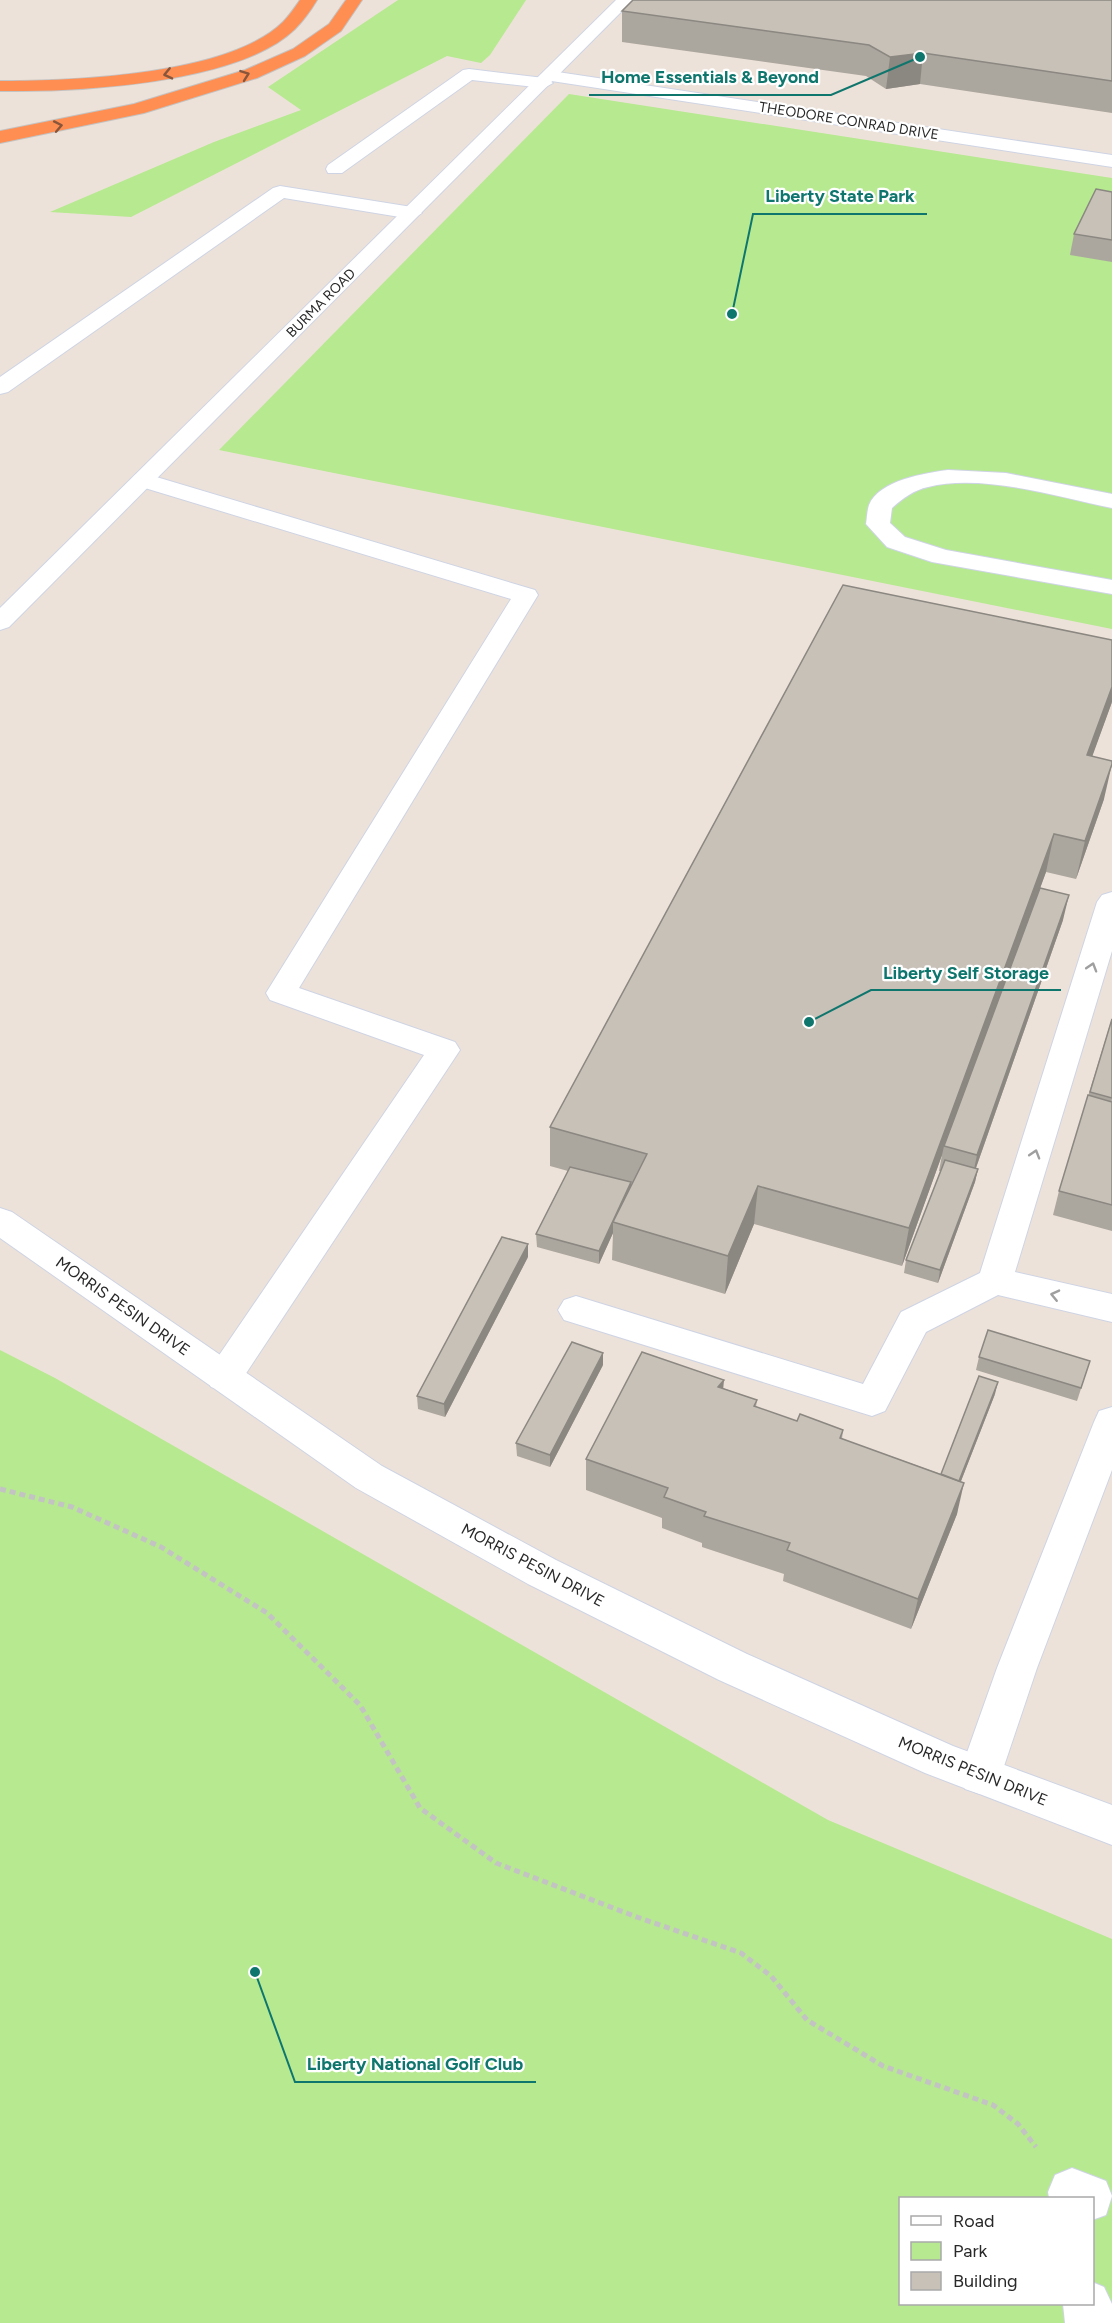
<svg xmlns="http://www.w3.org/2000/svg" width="1112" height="2323" viewBox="0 0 1112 2323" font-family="Figtree,sans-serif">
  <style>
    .green { fill: #b6e990; fill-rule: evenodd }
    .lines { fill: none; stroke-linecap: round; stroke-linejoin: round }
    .service-casing { stroke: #ced4e4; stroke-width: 2 }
    .pedestrian-casing { stroke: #ced4e4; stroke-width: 2 }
    .minor-casing { stroke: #ced4e4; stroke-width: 2 }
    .tertiary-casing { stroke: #ced4e4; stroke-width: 2 }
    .motorway-casing { stroke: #c3c3c3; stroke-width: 2 }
    .path { stroke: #c3c3c3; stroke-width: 5; stroke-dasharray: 6 4; stroke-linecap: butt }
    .service { fill: #fff; fill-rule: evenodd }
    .pedestrian { fill: #fff; fill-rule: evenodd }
    .minor { fill: #fff; fill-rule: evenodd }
    .tertiary { fill: #fff; fill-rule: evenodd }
    .motorway { fill: #ff8e52; fill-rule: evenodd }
    .wall { fill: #aba69e }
    .shaded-wall { fill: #8b8781 }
    .building { fill: #c7c1b8; stroke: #8b8781; stroke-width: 1.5 }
    .oneway { stroke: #89563b }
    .oneway2 { stroke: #9f9f9f }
    .labels { text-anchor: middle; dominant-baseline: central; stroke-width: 4.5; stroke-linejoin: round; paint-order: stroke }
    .far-street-label { font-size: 14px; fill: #292929; stroke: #fff }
    .street-label { font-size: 16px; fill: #292929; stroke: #fff }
    .leader { fill: none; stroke: #0f766e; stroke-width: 2 }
    .callout-dot { fill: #0f766e; stroke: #fff; stroke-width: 2 }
    .callout-label { font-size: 18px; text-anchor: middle; font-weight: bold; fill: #0f766e; stroke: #fff; stroke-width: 4.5; stroke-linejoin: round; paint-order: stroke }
  </style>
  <rect width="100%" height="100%" fill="#ede2d9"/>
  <g class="green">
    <path d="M398,0h128l-36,55 -9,8 -34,-7 -316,161 -81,-5 164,-70 87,-32 -33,-23z"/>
    <path d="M569,94l543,84v451l-893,-179z"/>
    <path d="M0,1350l55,28 773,442 284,119v384h-1112zM900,2198h192v106h-192z"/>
  </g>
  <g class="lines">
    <defs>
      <g id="service">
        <path d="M469,69l75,9 9,5 -9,5 -72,-8 -130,93h-14l-2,-4 2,-4 135,-95z"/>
        <path d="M280,186l132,21 10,6 -10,6 -128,-21 -276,194 -8,2v-17l273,-189z"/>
        <path d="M948,470l58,3 106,21v14c-54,-11 -130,-35 -184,-21 -14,3 -25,11 -36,21l-2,15 15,14 41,13 166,30v14l-180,-32 -45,-15 -21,-23c1,-6 1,-13 3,-19 10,-25 57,-32 79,-35z"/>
        <path d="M143,473l392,117 3,5 -239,393 156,54 5,8 -223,337 -13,4 -13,-4 -5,-10 5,-10 213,-312 -154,-55 -4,-7 245,-394 -376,-114 -4,-5 4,-5z"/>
        <path d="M1112,892v59l-97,321 97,22v28l-114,-27 -72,37 -41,79 -13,5 -308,-96 -6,-10 6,-10 12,-4 287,88 38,-72 79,-39 117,-371 5,-7z"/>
        <path d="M1112,1407v63l-75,198 -36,107 -6,14 -15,5 -15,-5 -6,-14 38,-107 97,-246 5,-11z"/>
      </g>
      <g id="pedestrian">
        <path d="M1072,2168l34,13 6,15 -6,19 -14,5v-22h-43l-1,-6 7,-17z"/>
        <path d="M1092,2282l12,5 8,17v19h-47l-2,-19h29z"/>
      </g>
      <g id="minor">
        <path d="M551,71l561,84v12l-567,-87 -3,-4 3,-4z"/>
        <path d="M0,1208l12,4 370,254 174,94 191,94 206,92 159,59v40l-187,-72 -206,-93 -191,-96 -172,-96 -356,-250z"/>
      </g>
      <path id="tertiary" d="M616,0h17l-624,627 -9,3v-22z"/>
      <g id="motorway">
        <path d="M300,0h17c-6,10 -14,21 -22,29 -56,55 -219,63 -295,62v-10c73,0 229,-6 283,-59 7,-7 12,-15 17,-22z"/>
        <path d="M346,0h16l-21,31 -36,25 -48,22 -113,35 -144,30v-12l134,-27 111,-34 48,-21 36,-25z"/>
      </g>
    </defs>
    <use href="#service" class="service-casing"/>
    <use href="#pedestrian" class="pedestrian-casing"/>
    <use href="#minor" class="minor-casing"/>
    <use href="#tertiary" class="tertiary-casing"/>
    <use href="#motorway" class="motorway-casing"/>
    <path class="path" d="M0,1489l72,18 89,40 106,66 93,92 60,103 76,55 138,53 107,37 30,23 36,44 76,46 110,39 25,19 18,23"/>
    <use href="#service" class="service"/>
    <use href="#pedestrian" class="pedestrian"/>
    <use href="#minor" class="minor"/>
    <use href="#tertiary" class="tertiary"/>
    <use href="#motorway" class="motorway"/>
  </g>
  <g class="wall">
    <path d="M1112,0v113l-192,-29 -34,5 -20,-13 -244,-34v-31z"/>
    <path d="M1112,192v70l-42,-7 4,-21z"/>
    <path d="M1112,702l-20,54 12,43 -28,80 -30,-7 -6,16 23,32 -87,248 2,1 -3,13 -37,101 -34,-10 2,-13 35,-89h-2l3,-16 -40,111 -148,-42 -29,70 -113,-34 1,-27 -14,31 -62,-17 -1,-13 32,-63 -18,-5v-39z"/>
    <path d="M1112,1018v213l-59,-16 6,-24z"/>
    <path d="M528,1257l-83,160 -27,-8 -1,-13z"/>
    <path d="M979,1357l111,4 -13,40 -101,-31z"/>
    <path d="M603,1365l-53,102 -33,-11 -1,-13z"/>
    <path d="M723,1388l34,12 -1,7 41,14 46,9 -1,9 99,35 54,-80 -34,87 -4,33 -46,115 -128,-48 1,-7 -82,-27v-4l-40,-15v-10l-76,-28v-31z"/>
  </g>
  <g class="shaded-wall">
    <path d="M923,53l-3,31 -34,5 4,-32z"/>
    <path d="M1112,687v15l-33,91 8,-38z"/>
    <path d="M1112,764l-8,35 -28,80 9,-38z"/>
    <path d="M1054,834l-8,38 -100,275 -2,-1 -2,9 -40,111 7,-38z"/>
    <path d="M1069,895l-6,25 -91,259 5,-24z"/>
    <path d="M978,1169l-3,13 -37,101 2,-13z"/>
    <path d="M631,1182v13l-18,27v11l-14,31v-13z"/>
    <path d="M758,1186l-4,38 -29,70 3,-38z"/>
    <path d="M528,1244v13l-83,160 -1,-13z"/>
    <path d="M603,1353v12l-53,102v-12z"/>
    <path d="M724,1380l-3,32 -3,-25z"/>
    <path d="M998,1382l-3,12 -41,105 3,-12z"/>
    <path d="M964,1483l-7,31 -46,115 7,-30z"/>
  </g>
  <g class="building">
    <path d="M633,0h479v81l-189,-28 -33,4 -21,-12 -247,-34z"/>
    <path d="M1096,189l16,3v48l-38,-6z"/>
    <path d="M843,585l269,55v47l-25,68 25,6v3l-27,77 -31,-7 -145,394 -151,-42 -30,70 -115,-34 34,-68 -97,-27z"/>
    <path d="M1040,888l29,7 -92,260 -33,-9z"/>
    <path d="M1112,1019v79l-22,-6z"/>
    <path d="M1088,1095l24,7v103l-53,-14z"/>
    <path d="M945,1160l33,9 -38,101 -34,-10z"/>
    <path d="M570,1167l61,15 -32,69 -63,-17z"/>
    <path d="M502,1237l26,7 -84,160 -27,-8z"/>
    <path d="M988,1330l102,31 -9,27 -102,-31z"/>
    <path d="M572,1342l31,11 -53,102 -34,-12z"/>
    <path d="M642,1352l82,28 -6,7 39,13 -3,6 43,15 3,-7 43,16 -3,8 124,45 -46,116 -131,-49 3,-7 -86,-27 2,-4 -42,-15 4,-9 -82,-29z"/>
    <path d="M979,1376l19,6 -39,99 -18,-7z"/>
  </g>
  <defs><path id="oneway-chevron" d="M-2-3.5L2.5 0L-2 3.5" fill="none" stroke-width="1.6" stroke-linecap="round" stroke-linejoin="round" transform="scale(1.5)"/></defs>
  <g class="oneway">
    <use href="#oneway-chevron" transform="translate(168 74) rotate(167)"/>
    <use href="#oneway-chevron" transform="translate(245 75) rotate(-20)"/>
    <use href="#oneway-chevron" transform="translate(58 126) rotate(-11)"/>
  </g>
  <g class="oneway2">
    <use href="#oneway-chevron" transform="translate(1092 967) rotate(-73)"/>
    <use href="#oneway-chevron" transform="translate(1035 1154) rotate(-73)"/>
    <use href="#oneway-chevron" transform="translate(1055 1295) rotate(-167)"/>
  </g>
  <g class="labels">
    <g class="far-street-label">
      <text transform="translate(849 121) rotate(9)">THEODORE CONRAD DRIVE</text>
      <text transform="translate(321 303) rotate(-45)">BURMA ROAD</text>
    </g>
    <g class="street-label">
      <text transform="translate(123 1306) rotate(35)">MORRIS PESIN DRIVE</text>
      <text transform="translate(533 1565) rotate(28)">MORRIS PESIN DRIVE</text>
      <text transform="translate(973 1771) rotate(22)">MORRIS PESIN DRIVE</text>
    </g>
  </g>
  <path class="leader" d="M920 57L831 95H589M732 314L753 214H927M809 1022L871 990H1061M255 1972L295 2082H536"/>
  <g class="callout-dot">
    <circle cx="920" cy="57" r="6"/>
    <circle cx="732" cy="314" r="6"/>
    <circle cx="809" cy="1022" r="6"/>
    <circle cx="255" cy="1972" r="6"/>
  </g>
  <g class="callout-label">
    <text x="710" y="83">Home Essentials &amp; Beyond</text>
    <text x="840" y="202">Liberty State Park</text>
    <text x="966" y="979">Liberty Self Storage</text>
    <text x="415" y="2070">Liberty National Golf Club</text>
  </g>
  <rect x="899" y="2197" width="195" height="108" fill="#ffffff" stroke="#a9a9a9" stroke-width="1.5"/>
  <rect x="911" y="2216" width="30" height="9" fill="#ffffff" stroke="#a9a9a9" stroke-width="1.5"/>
  <text x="953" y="2227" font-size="18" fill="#292929">Road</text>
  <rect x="911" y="2242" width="30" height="18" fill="#b6e990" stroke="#a9a9a9" stroke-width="1.5"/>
  <text x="953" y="2257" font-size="18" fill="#292929">Park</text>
  <rect x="911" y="2272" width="30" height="18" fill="#c7c1b8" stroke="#a9a9a9" stroke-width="1.5"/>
  <text x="953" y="2287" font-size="18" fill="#292929">Building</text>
</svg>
